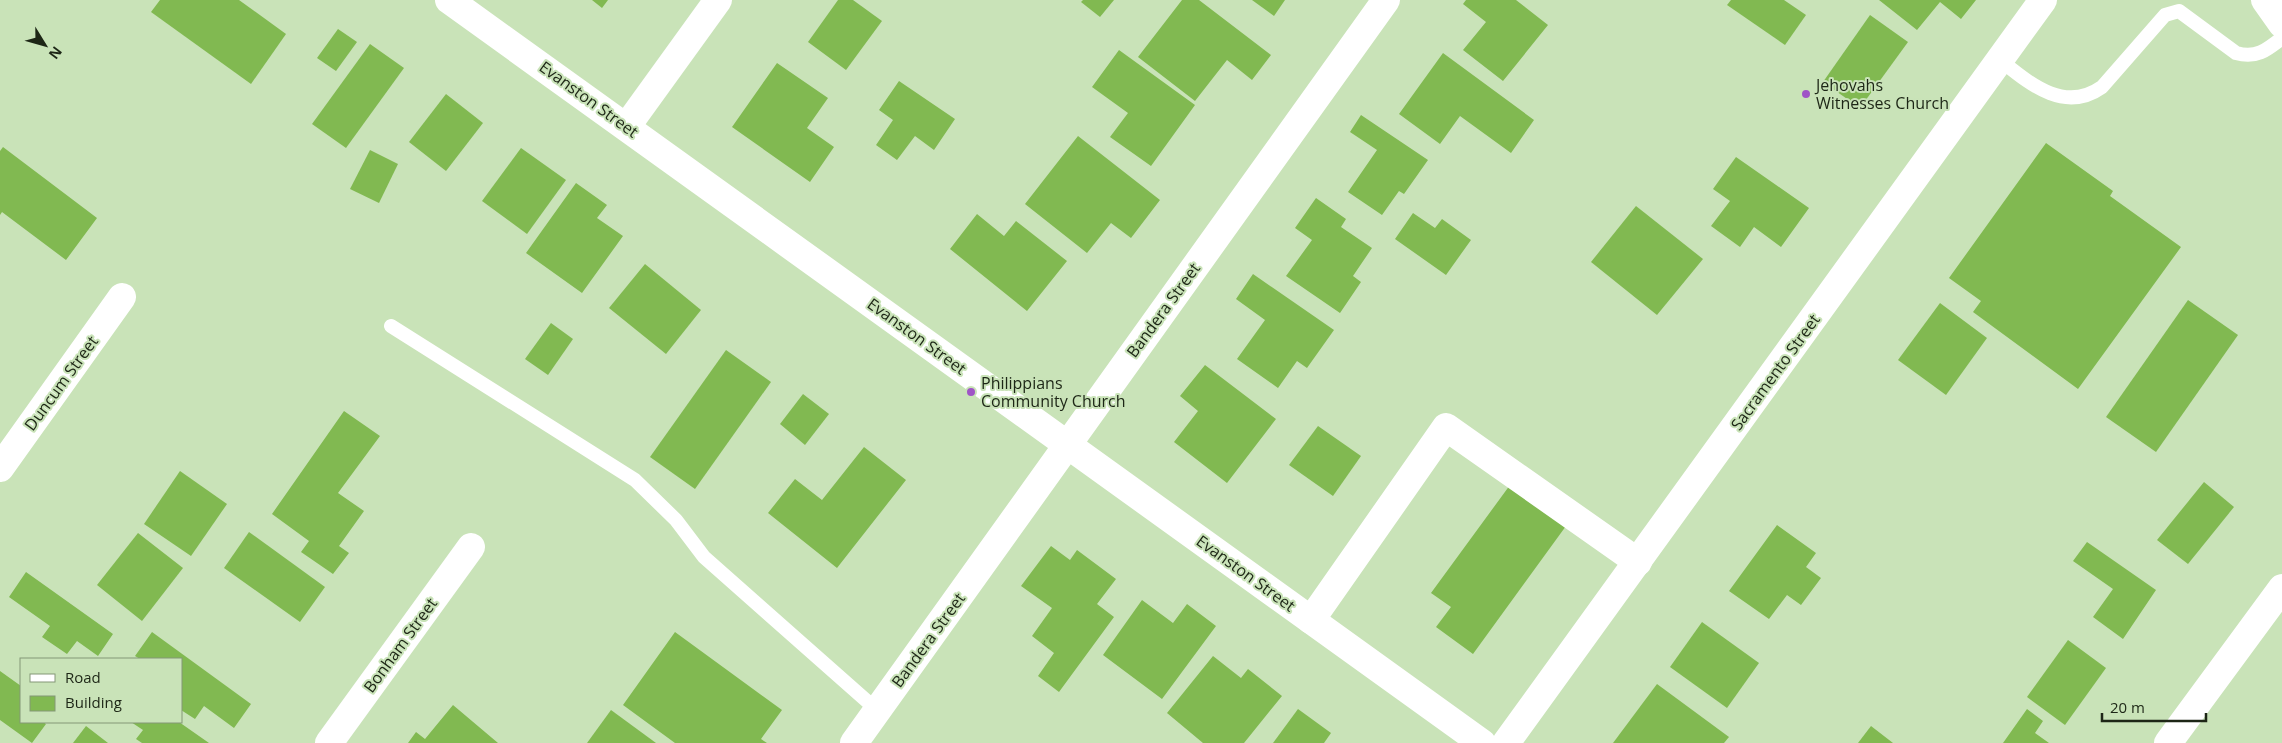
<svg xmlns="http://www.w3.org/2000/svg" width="2282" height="743" viewBox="0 0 2282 743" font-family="'Open Sans',sans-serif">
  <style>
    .building { fill: #81b951 }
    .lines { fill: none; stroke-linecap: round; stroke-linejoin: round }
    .service { stroke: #fff; stroke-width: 14 }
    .minor { stroke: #fff; stroke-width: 28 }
    .tertiary { stroke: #fff; stroke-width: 28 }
    .poi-dot { fill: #9f54c6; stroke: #c9e3b8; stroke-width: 2 }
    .labels { text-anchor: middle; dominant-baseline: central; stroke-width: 4; stroke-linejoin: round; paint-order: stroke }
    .poi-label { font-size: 16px; fill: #1d2616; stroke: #c9e3b8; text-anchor: start }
    .street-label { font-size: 16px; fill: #1d2616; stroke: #c9e3b8 }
  </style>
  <rect width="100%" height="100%" fill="#c9e3b8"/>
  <g class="building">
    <path d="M160,0h79l47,34 -35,50 -100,-72z"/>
    <path d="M592,0h16l-6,8z"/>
    <path d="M838,0h15l29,21 -36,49 -38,-28z"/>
    <path d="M1083,0h31l-14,17 -19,-15z"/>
    <path d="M1182,0h17l72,55 -19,25 -25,-20 -32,41 -57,-44z"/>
    <path d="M1252,0h33l-11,16z"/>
    <path d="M1466,0h50l32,25 -45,56 -40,-31 23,-28 -23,-18z"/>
    <path d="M1731,0h53l22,15 -21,30 -58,-40z"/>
    <path d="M1879,0h97l-15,19 -21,-17 -23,28z"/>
    <path d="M1870,15l38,27 -48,66 -37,-26z"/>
    <path d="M338,29l19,13 -21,29 -19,-13z"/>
    <path d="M370,44l34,24 -58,80 -34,-24z"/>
    <path d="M1119,50l76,55 -44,61 -41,-29 18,-24 -36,-26z"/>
    <path d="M1443,53l91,67 -23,33 -51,-37 -20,28 -41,-30z"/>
    <path d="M777,63l51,35 -21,30 27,19 -24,35 -78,-55z"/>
    <path d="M899,81l56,38 -21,31 -19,-14 -18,24 -21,-15 17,-25 -14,-10z"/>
    <path d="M446,94l37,29 -37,48 -37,-29z"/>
    <path d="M1361,115l67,45 -24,34 -5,-3 -17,24 -34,-23 29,-42 -27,-18z"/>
    <path d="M1078,136l82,64 -29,38 -20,-15 -24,30 -62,-49z"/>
    <path d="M2046,143l67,48 -3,5 71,51 -103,142 -105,-77 8,-11 -32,-23z"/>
    <path d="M3,147l94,71 -31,42 -64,-48 -2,3v-64z"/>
    <path d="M521,148l45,32 -39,54 -45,-33z"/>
    <path d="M370,150l28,14 -19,39 -29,-14z"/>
    <path d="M1736,157l73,51 -28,39 -27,-20 -14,20 -29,-21 19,-25 -17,-12z"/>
    <path d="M576,183l31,22 -10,13 26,18 -41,57 -56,-40z"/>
    <path d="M1316,198l30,21 -5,8 31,21 -19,28 8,6 -21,31 -54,-37 26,-36 -17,-12z"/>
    <path d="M1636,206l67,53 -46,56 -66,-53z"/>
    <path d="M1413,213l22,15 7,-9 29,21 -25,35 -51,-36z"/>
    <path d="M977,214l27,22 12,-15 51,40 -40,50 -77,-62z"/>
    <path d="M645,264l56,46 -35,44 -57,-46z"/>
    <path d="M1253,274l81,56 -27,38 -10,-7 -19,27 -41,-29 28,-39 -29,-21z"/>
    <path d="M2188,300l50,35 -82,117 -50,-35z"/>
    <path d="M1940,303l47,35 -41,57 -48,-35z"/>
    <path d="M551,323l22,16 -25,36 -23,-16z"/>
    <path d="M726,350l45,32 -76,107 -45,-32z"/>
    <path d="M1205,365l71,54 -49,64 -53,-41 24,-31 -18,-15z"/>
    <path d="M803,394l26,20 -24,31 -25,-21z"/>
    <path d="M344,411l36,25 -42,57 26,18 -25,35 10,7 -16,21 -32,-22 8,-11 -37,-27z"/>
    <path d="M1318,426l43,30 -28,40 -44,-31z"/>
    <path d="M864,447l42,33 -69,88 -69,-55 27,-34 27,21z"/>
    <path d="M180,471l47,33 -36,52 -47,-32z"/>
    <path d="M2204,482l30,25 -46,57 -31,-24z"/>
    <path d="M1510,485l56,41 -93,128 -37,-27 15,-20 -20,-14z"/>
    <path d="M1777,525l39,28 -10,14 15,11 -20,27 -14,-10 -18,24 -40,-28z"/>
    <path d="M249,532l76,55 -25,35 -76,-54z"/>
    <path d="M138,533l45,35 -41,53 -45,-36z"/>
    <path d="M2087,542l69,48 -33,49 -30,-22 20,-28 -40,-28z"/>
    <path d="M1051,546l19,14 7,-10 39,29 -19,25 17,13 -55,75 -21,-16 16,-23 -22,-17 20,-28 -31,-22z"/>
    <path d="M26,572l87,62 -15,22 -21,-15 -10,13 -25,-17 8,-11 -41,-29z"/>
    <path d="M1142,600l31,23 14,-19 29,22 -54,73 -59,-44z"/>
    <path d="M1702,622l57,41 -32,45 -57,-41z"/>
    <path d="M152,632l99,72 -17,24 -30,-22 -9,13 -14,-9v-51h-41l-5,-3z"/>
    <path d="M675,632l107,78 -21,29 6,4h-92l-52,-38z"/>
    <path d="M2068,640l38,28 -41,57 -38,-28z"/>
    <path d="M1213,656l28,22 7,-9 34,27 -38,47h-41l-36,-30z"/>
    <path d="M0,671l21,15v36h22l3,2 -14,19 -32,-23z"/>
    <path d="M1657,684l72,53 -5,6h-111z"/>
    <path d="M453,705l45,38h-90l8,-11 9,7z"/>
    <path d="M1298,709l33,24 -7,10h-51z"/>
    <path d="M2027,709l16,12 -8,12 14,10h-46z"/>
    <path d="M611,710l45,33h-69z"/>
    <path d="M131,722h48l30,21h-67l-6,-4 7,-9z"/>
    <path d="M86,726l22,17h-35z"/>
    <path d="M1871,726l22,17h-35z"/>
  </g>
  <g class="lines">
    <g class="service">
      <path d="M2000,60c29,23 64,54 102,27l63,-72 14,-4 57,42c20,6 31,-3 46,-15"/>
      <path d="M391,326l244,154 41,40 28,37 173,153"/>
    </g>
    <g class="minor">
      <path d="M449,0l1033,743"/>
      <path d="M2265,0l17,24"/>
      <path d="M627,126l91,-126"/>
      <path d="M0,468l122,-171"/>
      <path d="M1311,620l135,-193 192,135"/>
      <path d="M329,743l142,-196"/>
      <path d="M1506,743l537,-743"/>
      <path d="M2168,743l114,-155"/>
    </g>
    <path class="tertiary" d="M854,743l532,-743"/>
  </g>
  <g class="poi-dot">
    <circle cx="1806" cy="94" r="5"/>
    <circle cx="971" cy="392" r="5"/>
  </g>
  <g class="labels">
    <g class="poi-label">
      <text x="1816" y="85">Jehovahs<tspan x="1816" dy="18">Witnesses Church</tspan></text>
      <text x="981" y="383">Philippians<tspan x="981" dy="18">Community Church</tspan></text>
    </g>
    <g class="street-label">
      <text transform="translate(589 99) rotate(36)">Evanston Street</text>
      <text transform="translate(1163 310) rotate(-54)">Bandera Street</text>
      <text transform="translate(917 336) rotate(36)">Evanston Street</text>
      <text transform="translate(1775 372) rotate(-54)">Sacramento Street</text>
      <text transform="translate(61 383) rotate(-54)">Duncum Street</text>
      <text transform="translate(1246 573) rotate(36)">Evanston Street</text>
      <text transform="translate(928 640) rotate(-54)">Bandera Street</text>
      <text transform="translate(400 645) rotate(-54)">Bonham Street</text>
    </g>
  </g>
  <rect x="20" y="658" width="162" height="65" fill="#c9e3b8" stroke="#849777"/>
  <rect x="30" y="674" width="25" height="8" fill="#ffffff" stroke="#849777"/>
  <text x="65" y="683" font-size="15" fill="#1d2616">Road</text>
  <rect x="30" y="696" width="25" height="15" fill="#81b951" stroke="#849777"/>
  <text x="65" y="708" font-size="15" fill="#1d2616">Building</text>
  <g transform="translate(45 45) rotate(127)" stroke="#c9e3b8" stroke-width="4" paint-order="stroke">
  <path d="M0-4L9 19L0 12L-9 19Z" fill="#1d2616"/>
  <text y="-8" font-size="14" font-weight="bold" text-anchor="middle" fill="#1d2616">N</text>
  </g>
  <path d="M2102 713v8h104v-8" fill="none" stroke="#1d2616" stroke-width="2.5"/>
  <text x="2110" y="713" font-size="15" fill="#1d2616" stroke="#c9e3b8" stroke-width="4" paint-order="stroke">20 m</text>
</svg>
